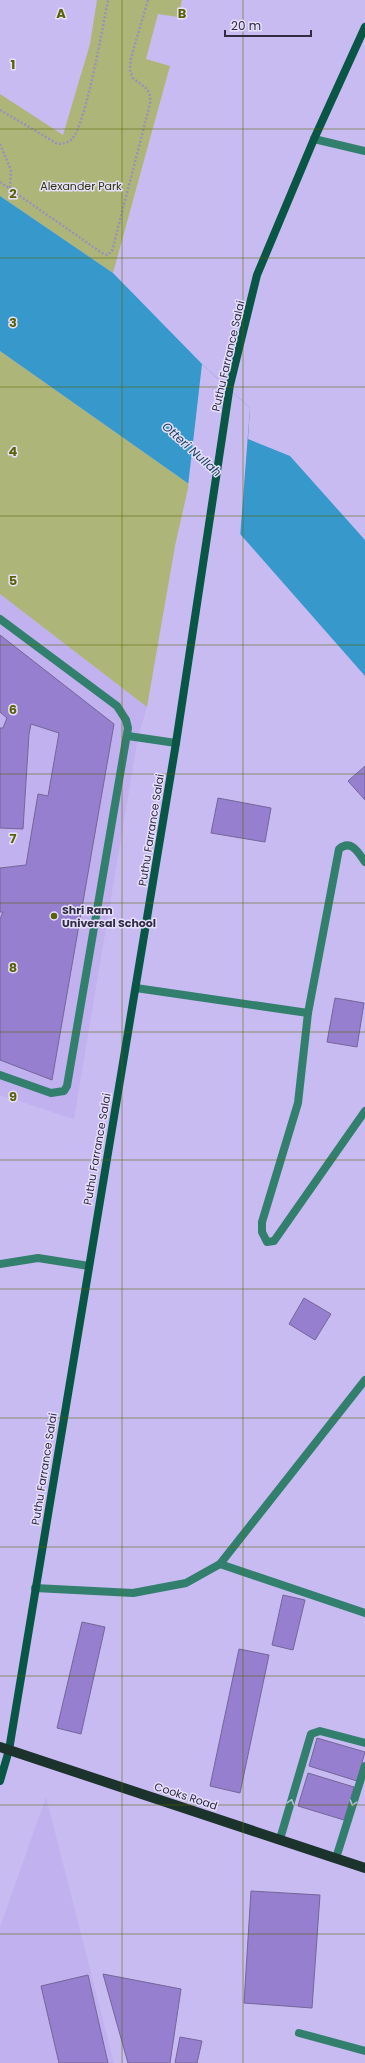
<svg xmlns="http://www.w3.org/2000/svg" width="365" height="2063" viewBox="0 0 365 2063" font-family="Poppins,sans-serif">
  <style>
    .built { fill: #c1b1ef }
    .green { fill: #adb678 }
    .water { fill: #3698cb }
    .pier { fill: #c8bbf2 }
    .building { fill: #957fce; stroke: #736698 }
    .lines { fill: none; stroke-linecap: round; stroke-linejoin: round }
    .path { stroke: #9a90bd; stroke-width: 2.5; stroke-dasharray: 2 2; stroke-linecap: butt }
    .lane { stroke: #337f6e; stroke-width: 8 }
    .street { stroke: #337f6e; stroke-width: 8 }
    .secondary { stroke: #095546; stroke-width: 8 }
    .primary { stroke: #1c322c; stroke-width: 10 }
    .oneway { stroke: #b0c3d2 }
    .grid { fill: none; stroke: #5a6301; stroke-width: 1; stroke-opacity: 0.55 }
    .poi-dot { fill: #5a6301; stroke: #e6e0fd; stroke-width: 1.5 }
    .labels { text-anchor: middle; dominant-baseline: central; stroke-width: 3; stroke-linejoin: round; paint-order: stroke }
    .park-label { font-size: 11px; fill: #30350d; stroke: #e6e0fd }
    .street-label { font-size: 11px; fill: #312c42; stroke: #e6e0fd }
    .poi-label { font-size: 11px; font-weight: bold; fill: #312c42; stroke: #e6e0fd; text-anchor: start }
    .water-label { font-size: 12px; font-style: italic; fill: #153e54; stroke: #e6e0fd }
    .grid-label { font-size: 13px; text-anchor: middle; font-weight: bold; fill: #5a6301; stroke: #e6e0fd; stroke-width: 3; stroke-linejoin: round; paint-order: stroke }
  </style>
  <rect width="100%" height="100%" fill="#c8bbf2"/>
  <g class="built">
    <path d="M0,594l147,113 -9,30 -64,382 -74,-24z"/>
    <path d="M46,1797l68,266h-114v-136z"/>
  </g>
  <g class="green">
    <path d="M97,0h85l-4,17 -20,-3 -12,45 24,7 -57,207 -113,-77v-102l63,41 27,-91z"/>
    <path d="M0,351l189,133 -14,62 -28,161 -147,-113z"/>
  </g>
  <path class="water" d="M0,196l113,77 89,91 48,44 -2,31 42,17 75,84v136l-124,-141 -52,-51 -189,-133z"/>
  <path class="pier" d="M202,364l48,44 -10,130 -52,-52z"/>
  <g class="building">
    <path d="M0,635l114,89 -62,356 -52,-20v-141l3,-7h-3v-44l26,-3 12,-71 10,2 11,-63 -28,-9 -2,10 -6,95 -23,-1v-100h3l4,-10 -7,-6z"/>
    <path d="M365,766v34l-17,-19z"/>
    <path d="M218,798l53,10 -6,34 -54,-9z"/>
    <path d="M335,998l29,5 -7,44 -30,-5z"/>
    <path d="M304,1298l27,16 -16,26 -26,-16z"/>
    <path d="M283,1595l22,5 -12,50 -21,-5z"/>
    <path d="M82,1622l23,5 -24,107 -24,-6z"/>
    <path d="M239,1649l30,6 -29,138 -30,-7z"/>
    <path d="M317,1738l48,14 -8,29 -48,-15z"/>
    <path d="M308,1773l46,14 -10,33 -46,-14z"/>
    <path d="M251,1891l69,4 -8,113 -68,-5z"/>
    <path d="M103,1974l78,15 -11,74h-42z"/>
    <path d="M88,1975l20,88h-49l-18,-77z"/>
    <path d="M180,2037l22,4 -5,22h-22z"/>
  </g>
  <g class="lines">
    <g class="path">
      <path d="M0,110l58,34c5,0 9,-1 14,-5 14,-15 31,-114 36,-139"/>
      <path d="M0,144l11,26 -1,18"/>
      <path d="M0,182l102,71 5,2 5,-4 38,-147c2,-16 -7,-17 -17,-26l-3,-8 1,-12 17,-58"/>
    </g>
    <g class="lane">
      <path d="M0,619l117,87 9,14 2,8 -61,358 -3,5 -13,2 -51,-18"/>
      <path d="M128,736l48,7"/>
      <path d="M0,1264l38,-6 51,8"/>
      <path d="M280,1839l31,-105 9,-3 45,12"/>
      <path d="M336,1858l29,-92"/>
    </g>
    <g class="street">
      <path d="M314,139l51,12"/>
      <path d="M365,862c-7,-10 -14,-23 -26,-13l-31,164 -10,90 -36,119v10l5,10 7,-1 91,-130"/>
      <path d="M136,988l172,25"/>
      <path d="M220,1564l145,-184"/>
      <path d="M35,1588l98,5 53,-10 34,-19 145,49"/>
      <path d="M299,2033l66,18"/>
    </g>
    <path class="secondary" d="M0,1781l9,-31 167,-1007 54,-358 27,-110 57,-136 51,-112"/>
    <path class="primary" d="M0,1747l365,121"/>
  </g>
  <defs><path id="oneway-chevron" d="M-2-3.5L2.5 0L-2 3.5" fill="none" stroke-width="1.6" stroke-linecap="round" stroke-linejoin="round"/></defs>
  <g class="oneway">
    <use href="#oneway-chevron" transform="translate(291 1802) rotate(-73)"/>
    <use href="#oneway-chevron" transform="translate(353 1803) rotate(107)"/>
  </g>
  <path class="grid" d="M122,0v2063M243,0v2063M0,129h365M0,258h365M0,387h365M0,516h365M0,645h365M0,774h365M0,903h365M0,1032h365M0,1160h365M0,1289h365M0,1418h365M0,1547h365M0,1676h365M0,1805h365M0,1934h365"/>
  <circle class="poi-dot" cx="54" cy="916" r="4"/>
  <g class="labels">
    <g class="park-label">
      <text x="81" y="186">Alexander Park</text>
    </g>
    <g class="street-label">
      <text transform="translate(228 356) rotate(-77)">Puthu Farrance Salai</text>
      <text transform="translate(151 830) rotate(-81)">Puthu Farrance Salai</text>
      <text transform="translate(97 1149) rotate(-80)">Puthu Farrance Salai</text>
      <text transform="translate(44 1469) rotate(-81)">Puthu Farrance Salai</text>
      <text transform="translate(186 1796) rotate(18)">Cooks Road</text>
    </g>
    <g class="poi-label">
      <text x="62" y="910">Shri Ram<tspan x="62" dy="13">Universal School</tspan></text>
    </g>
    <g class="water-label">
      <text transform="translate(192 449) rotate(42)">Otteri Nullah</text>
    </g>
  </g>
  <g class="grid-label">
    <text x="61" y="18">A</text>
    <text x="182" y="18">B</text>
    <text x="13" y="69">1</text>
    <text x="13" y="198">2</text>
    <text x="13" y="327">3</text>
    <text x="13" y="456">4</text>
    <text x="13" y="585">5</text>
    <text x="13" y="714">6</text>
    <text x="13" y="843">7</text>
    <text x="13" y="972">8</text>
    <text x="13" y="1101">9</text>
  </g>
  <path d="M225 30v6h86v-6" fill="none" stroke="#312c42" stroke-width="2"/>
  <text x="231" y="30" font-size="12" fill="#312c42" stroke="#e6e0fd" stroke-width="3" paint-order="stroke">20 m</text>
</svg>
